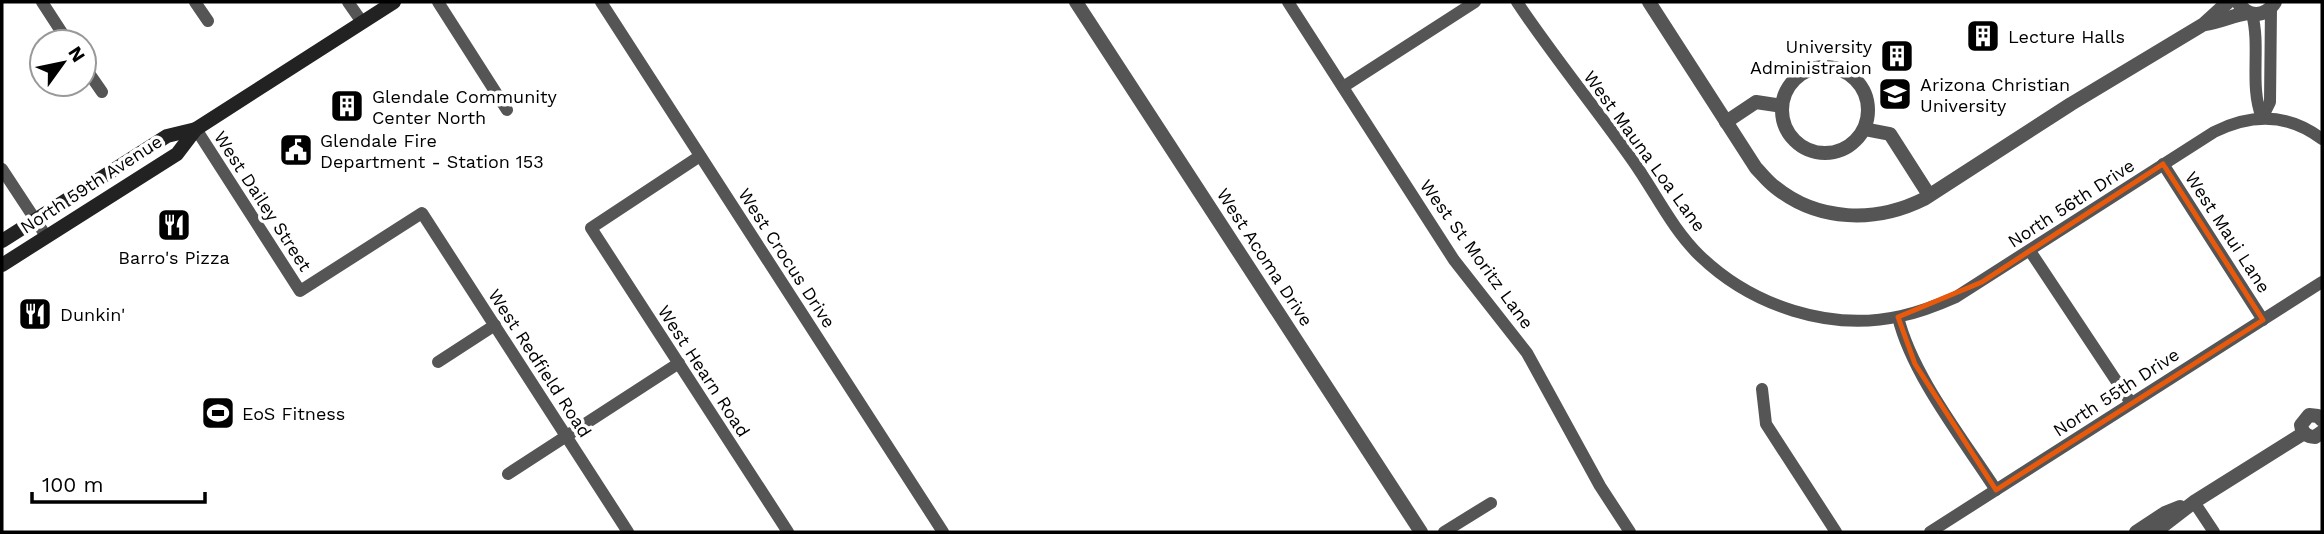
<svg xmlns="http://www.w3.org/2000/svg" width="2324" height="534" viewBox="0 0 2324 534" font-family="'Work Sans',sans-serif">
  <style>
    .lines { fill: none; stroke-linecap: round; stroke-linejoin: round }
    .minor { stroke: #555; stroke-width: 12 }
    .tertiary { stroke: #555; stroke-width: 14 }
    .secondary { stroke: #222; stroke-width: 14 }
    .marked { fill: none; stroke: #e8590c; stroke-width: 5; stroke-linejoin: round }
    .labels { text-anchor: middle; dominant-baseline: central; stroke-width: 7; stroke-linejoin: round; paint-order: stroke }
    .poi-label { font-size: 18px; fill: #000; stroke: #fff; text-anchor: start }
    .street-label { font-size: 18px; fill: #000; stroke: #fff }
  </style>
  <rect width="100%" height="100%" fill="#fff"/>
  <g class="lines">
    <g class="minor">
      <path d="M42,2l26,40"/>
      <path d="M195,2l13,19"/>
      <path d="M348,2l14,20"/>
      <path d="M438,2l69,108"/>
      <path d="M601,2l342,530"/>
      <path d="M1288,2l166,258 73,93 73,133 30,46"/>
      <path d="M1517,2c36,54 78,105 116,159 22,31 39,68 67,95 52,50 130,76 201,60 19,-4 37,-11 55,-19l258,-165c38,-19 74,-19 108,7"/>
      <path d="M2252,14c9,34 -3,71 10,104"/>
      <path d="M84,66l18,26"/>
      <path d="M1343,87l132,-85"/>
      <path d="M2262,118l8,-16 1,-94"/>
      <path d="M196,129l104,162 122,-78 206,319"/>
      <path d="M700,156l-109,72 197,304"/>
      <path d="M2163,164l100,156"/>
      <path d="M2,169l44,67"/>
      <path d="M2030,251l101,152"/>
      <path d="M1898,317c14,58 65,122 98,173"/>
      <path d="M438,362l57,-37"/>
      <path d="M1762,389l4,35 70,108"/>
      <path d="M508,474l171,-111"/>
      <path d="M2194,502l20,30"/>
      <path d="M1444,532l47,-29"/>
      <path d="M1930,532l392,-250"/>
    </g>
    <g class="tertiary">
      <path d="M1076,2l345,530"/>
      <path d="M1649,2l107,166c6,6 12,14 19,19 43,35 101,36 149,12l147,-95 133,-80 24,-22"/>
      <path d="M2238,2c9,16 27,16 37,0"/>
      <path d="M2205,24c15,-2 28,-9 43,-11"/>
      <circle cx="1825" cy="110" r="43"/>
      <path d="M1726,122l30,-20 26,4"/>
      <path d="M1864,129l26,5 39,61"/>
      <path d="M2322,420l-4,-4 -9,-1 -8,10c1,8 6,12 14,12l7,-5"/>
      <path d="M2136,532l29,-19 15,-6"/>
      <path d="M2155,532l39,-30 110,-69"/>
    </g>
    <g class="secondary">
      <path d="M2,241l165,-105 29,-7"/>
      <path d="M2,265l175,-111 19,-25 198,-127"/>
    </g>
  </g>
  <path class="marked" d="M2163,164l100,156 -267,170 -81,-126 -17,-47 84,-35z"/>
  <defs>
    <symbol id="building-square" viewBox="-11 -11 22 22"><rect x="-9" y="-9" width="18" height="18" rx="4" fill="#000" stroke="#fff"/><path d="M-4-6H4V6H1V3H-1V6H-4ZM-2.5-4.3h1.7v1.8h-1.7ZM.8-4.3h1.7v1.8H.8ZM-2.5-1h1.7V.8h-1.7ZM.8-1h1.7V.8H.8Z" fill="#fff"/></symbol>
    <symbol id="university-square" viewBox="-11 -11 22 22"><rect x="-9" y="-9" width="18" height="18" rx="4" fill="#000" stroke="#fff"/><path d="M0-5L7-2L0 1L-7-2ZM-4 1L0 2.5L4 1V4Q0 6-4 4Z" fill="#fff"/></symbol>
    <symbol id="civic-square" viewBox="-11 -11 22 22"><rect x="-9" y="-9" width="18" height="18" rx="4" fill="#000" stroke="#fff"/><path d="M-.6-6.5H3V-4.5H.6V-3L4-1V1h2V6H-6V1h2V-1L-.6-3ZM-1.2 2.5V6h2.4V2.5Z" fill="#fff"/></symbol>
    <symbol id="restaurant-square" viewBox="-11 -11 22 22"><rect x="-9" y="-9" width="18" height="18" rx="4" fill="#000" stroke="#fff"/><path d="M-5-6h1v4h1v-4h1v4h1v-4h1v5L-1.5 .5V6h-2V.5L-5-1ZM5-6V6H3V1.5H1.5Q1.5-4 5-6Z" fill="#fff"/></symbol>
    <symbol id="stadium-square" viewBox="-11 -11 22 22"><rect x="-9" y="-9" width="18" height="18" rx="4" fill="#000" stroke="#fff"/><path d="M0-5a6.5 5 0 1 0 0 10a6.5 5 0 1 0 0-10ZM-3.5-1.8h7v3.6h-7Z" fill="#fff"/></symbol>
  </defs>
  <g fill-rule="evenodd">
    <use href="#building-square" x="1964" y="17" width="38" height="38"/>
    <use href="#building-square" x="1878" y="37" width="38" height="38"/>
    <use href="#university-square" x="1876" y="75" width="38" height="38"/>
    <use href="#building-square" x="328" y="87" width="38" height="38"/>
    <use href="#civic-square" x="277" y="131" width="38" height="38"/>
    <use href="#restaurant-square" x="155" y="206" width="38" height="38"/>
    <use href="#restaurant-square" x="16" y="295" width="38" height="38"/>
    <use href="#stadium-square" x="199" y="394" width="38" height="38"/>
  </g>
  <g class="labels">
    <g class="poi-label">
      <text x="2008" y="36">Lecture Halls</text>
      <text x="1872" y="46" text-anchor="end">University<tspan x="1872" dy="21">Administraion</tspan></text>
      <text x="1920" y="84">Arizona Christian<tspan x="1920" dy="21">University</tspan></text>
      <text x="372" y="96">Glendale Community<tspan x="372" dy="21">Center North</tspan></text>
      <text x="320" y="140">Glendale Fire<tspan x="320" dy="21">Department - Station 153</tspan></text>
      <text x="174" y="257" text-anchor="middle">Barro's Pizza</text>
      <text x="60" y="314">Dunkin'</text>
      <text x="242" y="413">EoS Fitness</text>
    </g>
    <g class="street-label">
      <text transform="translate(1645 151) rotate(54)">West Mauna Loa Lane</text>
      <text transform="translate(91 184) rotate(-33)">North 59th Avenue</text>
      <text transform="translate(263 201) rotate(57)">West Dailey Street</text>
      <text transform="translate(2071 203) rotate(-33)">North 56th Drive</text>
      <text transform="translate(2228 232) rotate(57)">West Maui Lane</text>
      <text transform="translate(1477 254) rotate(54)">West St Moritz Lane</text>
      <text transform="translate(1265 257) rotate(57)">West Acoma Drive</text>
      <text transform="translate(787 258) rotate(57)">West Crocus Drive</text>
      <text transform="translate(540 363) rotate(57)">West Redfield Road</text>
      <text transform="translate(704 371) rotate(57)">West Hearn Road</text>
      <text transform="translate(2116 392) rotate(-33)">North 55th Drive</text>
    </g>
  </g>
  <rect width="2324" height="534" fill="none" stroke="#000000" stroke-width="7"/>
  <g transform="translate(63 63) rotate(57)"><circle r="33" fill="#ffffff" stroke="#999999" stroke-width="2"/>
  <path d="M0-5L12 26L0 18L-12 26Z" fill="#000000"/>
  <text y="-10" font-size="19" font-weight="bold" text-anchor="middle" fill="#000000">N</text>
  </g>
  <path d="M32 492v10h173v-10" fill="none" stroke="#000000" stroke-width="3.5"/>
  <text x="42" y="492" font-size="21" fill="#000000" stroke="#ffffff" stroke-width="5" paint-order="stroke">100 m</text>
</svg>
